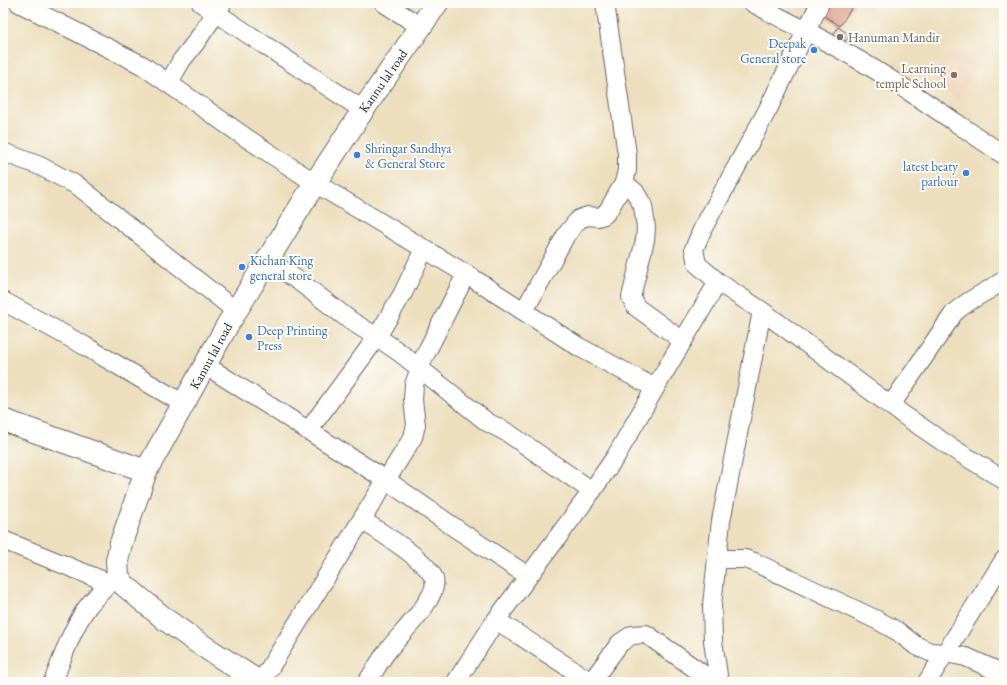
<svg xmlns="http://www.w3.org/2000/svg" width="1007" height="685" viewBox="0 0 1007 685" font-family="'EB Garamond',serif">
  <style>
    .built { fill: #f0d5bc }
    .building { fill: #dc9b8b }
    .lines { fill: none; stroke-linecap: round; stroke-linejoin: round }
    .minor-casing { stroke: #696469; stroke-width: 20 }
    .tertiary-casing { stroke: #696469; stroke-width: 24 }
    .minor { stroke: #fff; stroke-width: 18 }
    .tertiary { stroke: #fff; stroke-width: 22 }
    .worship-dot { fill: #6b7280; stroke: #fdfcf7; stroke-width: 1.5 }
    .shop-dot { fill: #3f7fe0; stroke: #fdfcf7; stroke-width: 1.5 }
    .education-dot { fill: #8d6e63; stroke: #fdfcf7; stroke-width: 1.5 }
    .labels { text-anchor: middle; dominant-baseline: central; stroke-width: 4; stroke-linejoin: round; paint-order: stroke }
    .worship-label { font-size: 13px; fill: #5b616d; stroke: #fdfcf7; text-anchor: start }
    .shop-label { font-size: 13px; fill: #366cbe; stroke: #fdfcf7; text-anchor: start }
    .education-label { font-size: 13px; fill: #785e54; stroke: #fdfcf7; text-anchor: end }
    .street-label { font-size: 13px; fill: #22223b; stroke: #fdfcf7 }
  </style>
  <rect width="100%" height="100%" fill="#fdfcf7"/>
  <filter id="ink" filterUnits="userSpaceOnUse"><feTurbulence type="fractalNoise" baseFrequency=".025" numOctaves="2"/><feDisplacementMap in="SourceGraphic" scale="8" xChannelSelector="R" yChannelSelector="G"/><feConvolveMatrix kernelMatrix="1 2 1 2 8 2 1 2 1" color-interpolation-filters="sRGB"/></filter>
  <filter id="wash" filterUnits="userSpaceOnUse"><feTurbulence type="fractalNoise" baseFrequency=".012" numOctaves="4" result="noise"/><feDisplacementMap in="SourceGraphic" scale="16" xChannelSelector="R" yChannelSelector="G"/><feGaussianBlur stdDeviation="0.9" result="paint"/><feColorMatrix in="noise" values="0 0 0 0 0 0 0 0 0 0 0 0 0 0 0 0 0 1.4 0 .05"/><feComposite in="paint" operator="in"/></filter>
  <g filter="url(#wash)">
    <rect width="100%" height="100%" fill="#eddfbe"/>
    <path class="built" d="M951,51l27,14 -21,34 -27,-14z"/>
    <g id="blocks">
      <g class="building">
        <path d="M824,3h28l2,1 -14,22 -22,-14z"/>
        <path d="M838,27l12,8 -7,12 -13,-7z"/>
      </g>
    </g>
  </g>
  <g filter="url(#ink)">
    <use href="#blocks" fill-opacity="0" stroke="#696469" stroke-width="1"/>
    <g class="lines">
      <defs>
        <g id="minor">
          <path d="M19,3l123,62 103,72 70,46 151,91 113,73 76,41"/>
          <path d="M201,3l162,107"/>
          <path d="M384,3l37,24"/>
          <path d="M753,3c27,15 54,28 81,43 59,32 114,72 170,109"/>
          <path d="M820,3l-53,108 -64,117 -9,21 3,15 21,18 44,29 143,105 47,32 52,32"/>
          <path d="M169,83l12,-22 15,-19 26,-38"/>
          <path d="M3,152l37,14 38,20 158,125"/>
          <path d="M624,183l11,9 8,14 3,22 -1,12 -14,57 5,10 47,34"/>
          <path d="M268,260l32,22 51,39 26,16 22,15 88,70 21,11 84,58"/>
          <path d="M3,301l82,45 99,58"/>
          <path d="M524,311l42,-76 13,-16 9,-3 10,1 6,-2 5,-6 15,-26 3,-13v-16l-22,-151"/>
          <path d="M205,365l181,115 72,50 70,46"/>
          <path d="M891,405l63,-92c14,-14 34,-21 50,-33"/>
          <path d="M308,431l69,-94 26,-44 21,-44"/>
          <path d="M362,520c16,11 67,41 72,59 6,19 -38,59 -49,75 -6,9 -12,19 -18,28"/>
          <path d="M3,540l106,43"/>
          <path d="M717,559h28l9,3 123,58 20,11 18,14 15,7 15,1 21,4 38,17"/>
          <path d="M496,620l95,62"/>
          <path d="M53,682c10,-25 18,-51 33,-73 9,-13 21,-23 32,-33"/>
          <path d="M261,682l152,-245 3,-12 -3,-25 1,-15 9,-26 43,-85"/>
          <path d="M456,682l40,-62 96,-129 24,-35 39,-68 63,-106"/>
          <path d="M591,682l29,-39 12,-8 14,-1 68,48"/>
          <path d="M719,682l-6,-41 -1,-36 9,-84 41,-210"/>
          <path d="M927,682l77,-122"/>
        </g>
        <g id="tertiary">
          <path d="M3,420l143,51"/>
          <path d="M259,682l-62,-40 -31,-22 -42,-35 -6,-9 -1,-15 4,-18 25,-72 82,-147 87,-141 48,-73 74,-107"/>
        </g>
      </defs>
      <use href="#minor" class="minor-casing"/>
      <use href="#tertiary" class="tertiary-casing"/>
      <use href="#minor" class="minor"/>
      <use href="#tertiary" class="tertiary"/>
    </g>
  </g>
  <circle class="worship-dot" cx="840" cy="37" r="4"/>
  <g class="shop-dot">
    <circle cx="814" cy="50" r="4"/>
    <circle cx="357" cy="155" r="4"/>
    <circle cx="966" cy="173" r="4"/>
    <circle cx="242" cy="267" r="4"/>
    <circle cx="249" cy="337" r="4"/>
  </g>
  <circle class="education-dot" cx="954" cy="75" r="4"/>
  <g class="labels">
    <g class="worship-label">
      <text x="848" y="37">Hanuman Mandir</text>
    </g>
    <g class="shop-label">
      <text x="806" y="43" text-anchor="end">Deepak<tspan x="806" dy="15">General store</tspan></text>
      <text x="365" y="148">Shringar Sandhya<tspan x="365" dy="15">&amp; General Store</tspan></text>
      <text x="958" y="166" text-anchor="end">latest beaty<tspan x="958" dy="15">parlour</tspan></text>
      <text x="250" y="260">Kichan King<tspan x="250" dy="15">general store</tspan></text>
      <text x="257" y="330">Deep Printing<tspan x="257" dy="15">Press</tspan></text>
    </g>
    <g class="education-label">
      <text x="946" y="68">Learning<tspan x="946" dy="15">temple School</tspan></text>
    </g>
    <g class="street-label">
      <text transform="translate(383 81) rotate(-55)">Kannu lal road</text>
      <text transform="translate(211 356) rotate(-61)">Kannu lal road</text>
    </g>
  </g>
  <rect width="1007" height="685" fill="none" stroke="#fdfcf7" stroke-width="16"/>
</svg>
